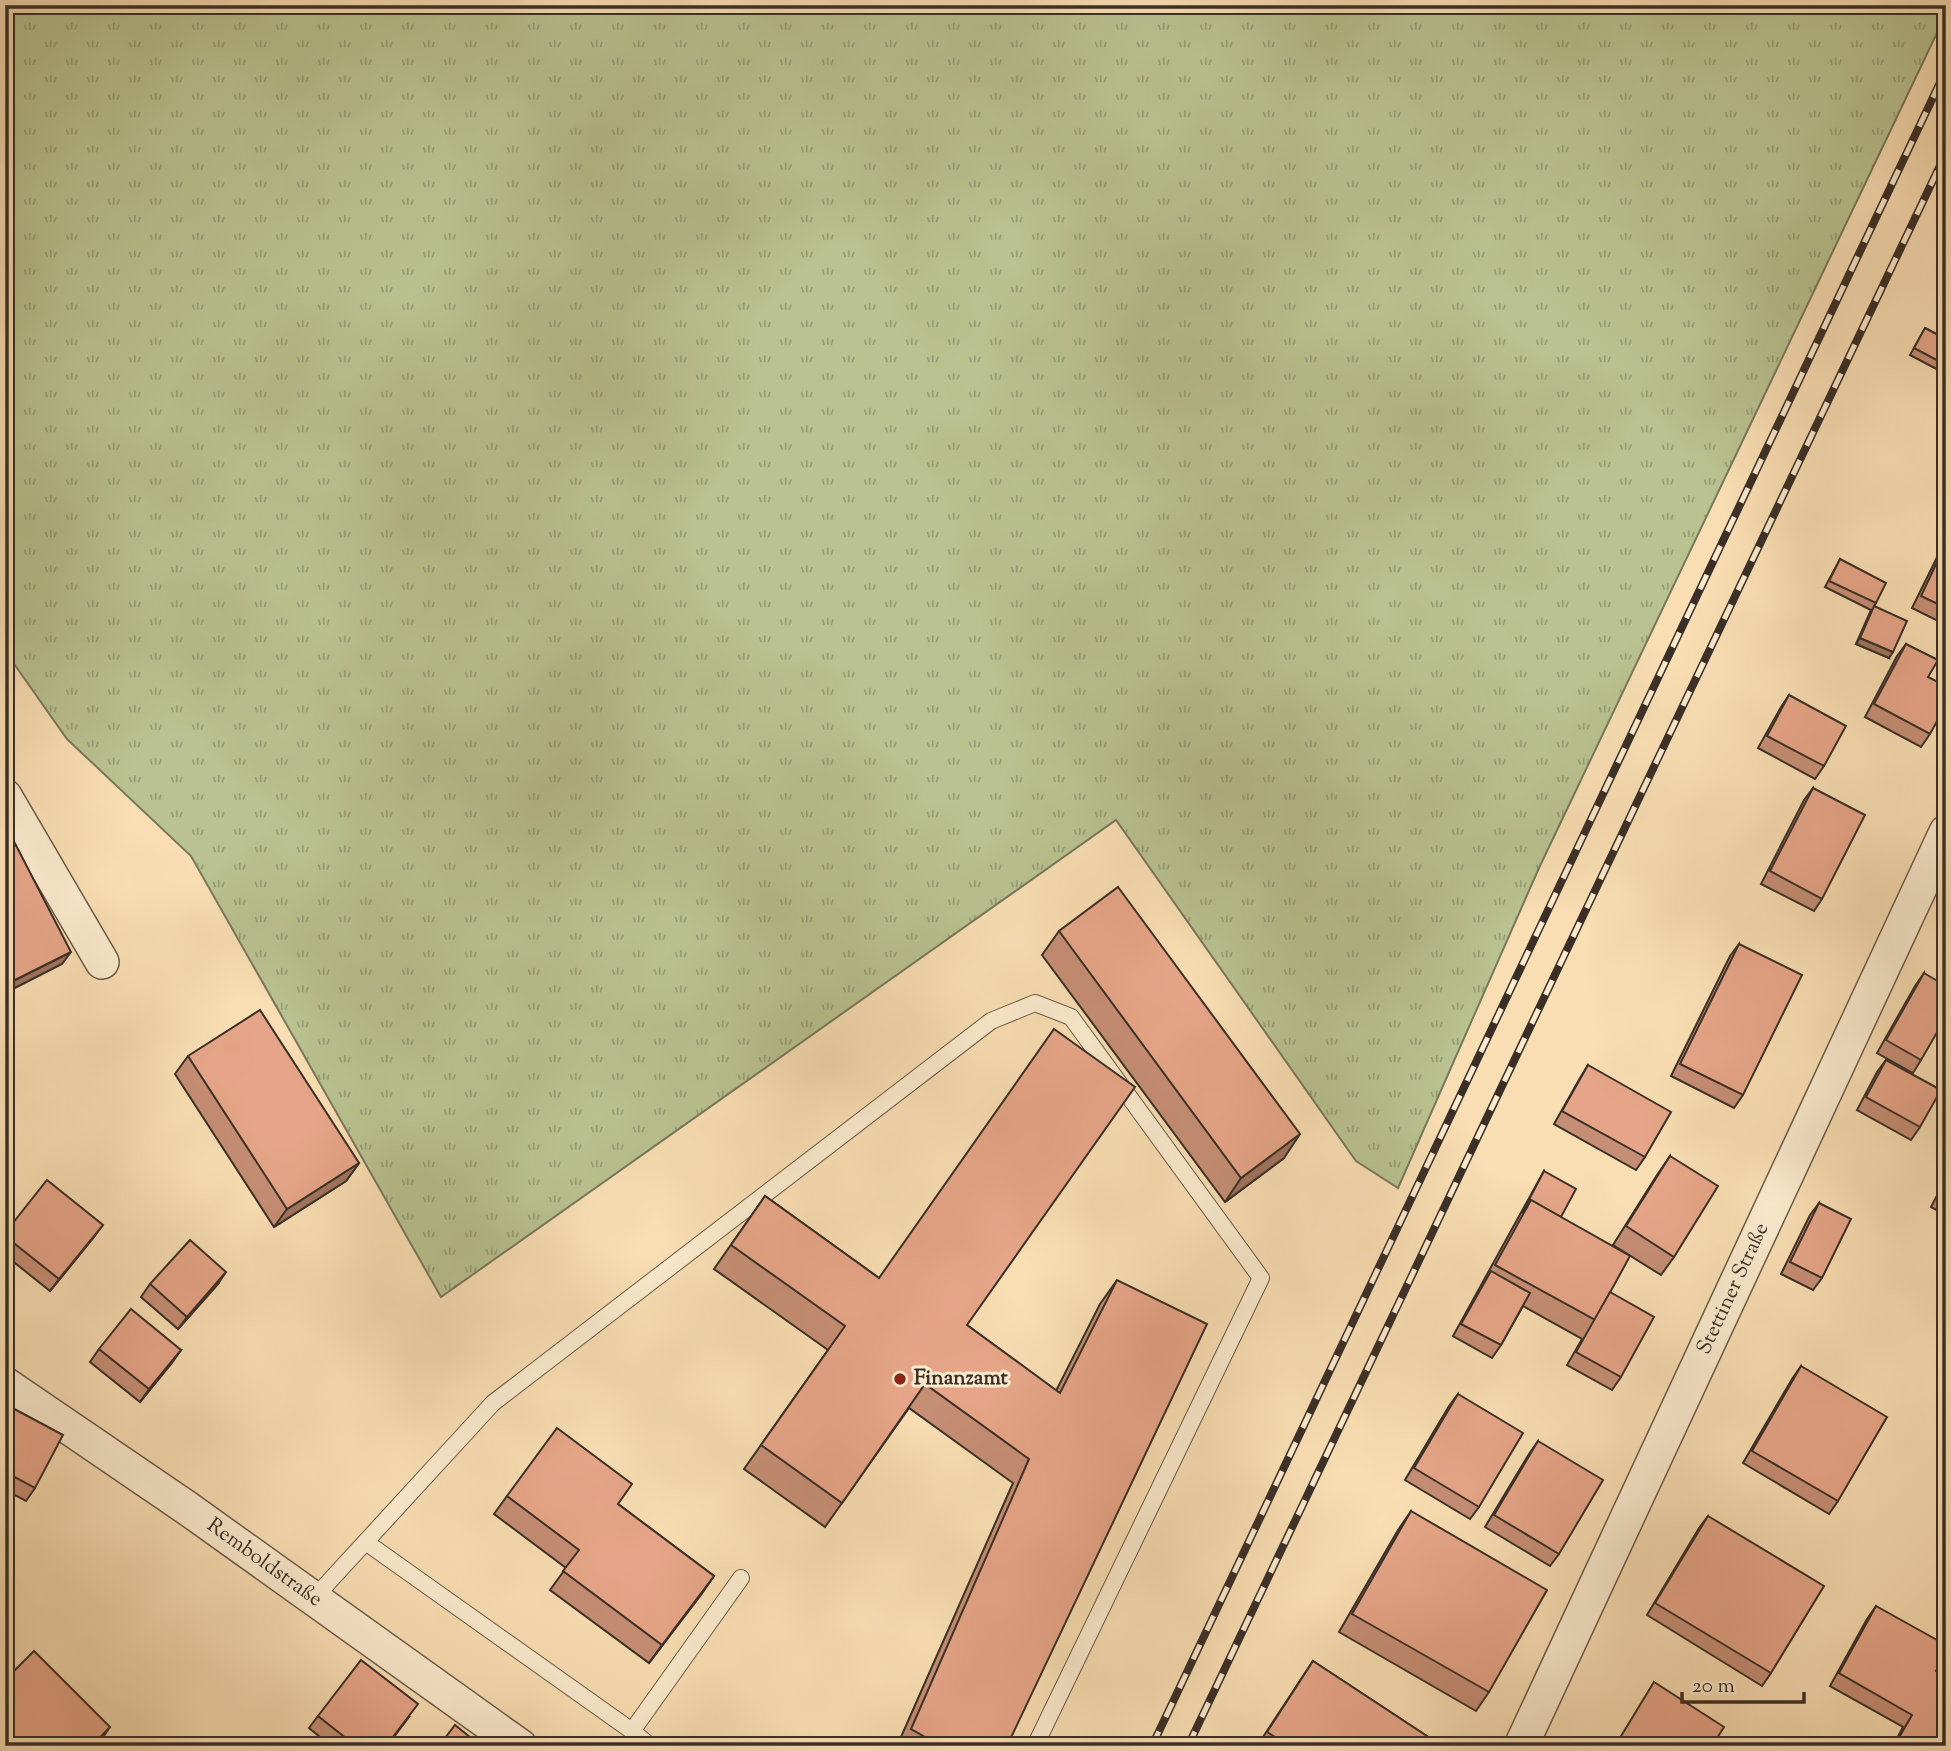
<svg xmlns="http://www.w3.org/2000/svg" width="1951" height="1751" viewBox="0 0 1951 1751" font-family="'Sorts Mill Goudy',serif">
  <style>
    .grass { fill: url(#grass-tufts); stroke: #7a785c; stroke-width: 2 }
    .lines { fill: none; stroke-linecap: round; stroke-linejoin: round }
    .service-casing { stroke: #6a5b4a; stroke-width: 18 }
    .minor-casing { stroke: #6a5b4a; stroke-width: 36 }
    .service { stroke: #fbeace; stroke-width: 16 }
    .minor { stroke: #fbeace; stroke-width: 33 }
    .rail-casing { stroke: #3a2f27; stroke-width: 8 }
    .rail { stroke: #fbeace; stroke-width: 5; stroke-dasharray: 16; stroke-linecap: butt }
    .wall { fill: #c68e75; stroke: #3a2f27; stroke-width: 2 }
    .shaded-wall { fill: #a1745f; stroke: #3a2f27; stroke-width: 2 }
    .building { fill: #e6a588; stroke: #3a2f27; stroke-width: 2 }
    .poi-dot { fill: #8f2418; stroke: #fbeace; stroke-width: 2.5 }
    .labels { text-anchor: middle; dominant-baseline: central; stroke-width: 6; stroke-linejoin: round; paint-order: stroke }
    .street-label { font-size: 21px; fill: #3a2f27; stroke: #fbeace }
    .poi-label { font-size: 21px; font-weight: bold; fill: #3a2f27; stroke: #fbeace; text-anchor: start }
  </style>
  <defs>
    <pattern id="grass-tufts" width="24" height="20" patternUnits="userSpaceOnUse" patternTransform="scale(1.75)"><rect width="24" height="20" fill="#b9c290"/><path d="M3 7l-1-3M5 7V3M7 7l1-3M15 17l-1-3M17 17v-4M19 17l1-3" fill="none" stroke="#979e76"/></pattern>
  </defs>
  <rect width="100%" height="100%" fill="#f9deb3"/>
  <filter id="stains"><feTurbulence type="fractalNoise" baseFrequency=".00286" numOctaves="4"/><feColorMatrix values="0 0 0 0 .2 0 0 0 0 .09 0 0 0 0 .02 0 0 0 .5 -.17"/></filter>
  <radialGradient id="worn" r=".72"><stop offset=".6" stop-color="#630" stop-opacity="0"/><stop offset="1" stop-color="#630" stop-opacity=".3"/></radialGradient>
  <path class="grass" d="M5,5h1941v9l-407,854 -141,320 -42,-27 -240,-341 -675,477 -250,-441 -124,-117 -62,-88z"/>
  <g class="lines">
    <defs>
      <g id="service">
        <path d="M367,1543l265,188 109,-153"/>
        <path d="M314,1598l179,-195 498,-382 44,-18 36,14 190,261 -226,468"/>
        <path d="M632,1731l18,15"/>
      </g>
      <g id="minor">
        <path d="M5,796l97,166"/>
        <path id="s1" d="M5,1384l182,124 333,238"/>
        <path id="s2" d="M1521,1746l425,-914"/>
      </g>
    </defs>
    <use href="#service" class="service-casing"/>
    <use href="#minor" class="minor-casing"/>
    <use href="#service" class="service"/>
    <use href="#minor" class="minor"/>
    <defs>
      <g id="rail">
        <path d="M1152,1746l794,-1676"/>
        <path d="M1188,1746l758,-1593"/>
      </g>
    </defs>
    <use href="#rail" class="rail-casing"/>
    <use href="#rail" class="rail"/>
  </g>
  <g class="wall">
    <path d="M1925,328l21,11v35l-36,-19z"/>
    <path d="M1946,539v86l-34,-17z"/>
    <path d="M1840,559l36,44 -2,3 15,52 -33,-14 15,-34 -46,-23z"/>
    <path d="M1906,644l22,33 2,57 -9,13 -56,-30 32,-61z"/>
    <path d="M1789,695l35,71 -9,13 -57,-31 23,-41z"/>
    <path d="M1813,788l9,111 -8,12 -53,-27 43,-84z"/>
    <path d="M1059,931l225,227 -59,44 -183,-247z"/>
    <path d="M1739,944l4,151 -9,13 -63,-32 59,-120z"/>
    <path d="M1924,973l-3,87 -8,13 -36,-20 38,-67z"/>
    <path d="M188,1056l171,107 -13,18 -72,46 -99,-153z"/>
    <path d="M1886,1060l34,67 -9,13 -54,-30 20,-38z"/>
    <path d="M1588,1065l57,92 -9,13 -82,-46 26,-46z"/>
    <path d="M1670,1156l4,101 -13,18 -48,-30 44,-70z"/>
    <path d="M1544,1171l17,46 49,75 11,85 -9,13 -45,-25 15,-26 -59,-33 -22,39 -9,13 -39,-22z"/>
    <path d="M1946,1178v37l-15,-8z"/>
    <path d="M765,1196l114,82 88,47 89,66 44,-87 17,-24 -110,466h-110l116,-263 -104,-75 -84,119 -81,-58 84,-119 -114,-81z"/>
    <path d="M1819,1203l3,75 -9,12 -32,-16 29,-59z"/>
    <path d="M5,1233l89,4 -44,54 -45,-36z"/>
    <path d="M150,1284h68l-40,45 -37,-32z"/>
    <path d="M99,1349l82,1 -41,52 -50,-40z"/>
    <path d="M1801,1366l37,135 -9,13 -86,-51 49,-84z"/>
    <path d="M1458,1394l21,113 -9,12 -65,-39 44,-74z"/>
    <path d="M5,1404l30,84 -9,13 -21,-11z"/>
    <path d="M1538,1441l21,113 -9,12 -65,-39 44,-73z"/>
    <path d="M507,1496l111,8 96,72 -65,87 -99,-73 16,-22 -72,-54z"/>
    <path d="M1946,1507v11l-5,-3z"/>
    <path d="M1411,1511l78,181 -13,19 -137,-79 59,-102z"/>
    <path d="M1708,1516l63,157 -9,13 -115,-71 52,-87z"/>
    <path d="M1876,1606l60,65 10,75h-53l10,-19 -73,-41 37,-67z"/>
    <path d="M1313,1661l129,85h-185z"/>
    <path d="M318,1716l91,1 -22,29h-56l-22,-18z"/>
  </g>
  <g class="shaded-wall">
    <path d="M1860,638l33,14 -4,6 -33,-14z"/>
    <path d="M71,952l-9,12 -57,29v-8z"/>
    <path d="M1300,1134l-16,24 -59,44 16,-24z"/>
    <path d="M359,1163l-13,18 -72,46 13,-18z"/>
    <path d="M103,1225l-9,12 -44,54 9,-12z"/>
    <path d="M226,1272l-8,12 -40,45 9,-12z"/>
    <path d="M181,1350l-9,13 -32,39 9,-13z"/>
    <path d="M714,1576l-13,19 -52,68 13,-18z"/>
    <path d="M110,1727l-13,19h-5z"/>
  </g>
  <g class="building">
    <path d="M1925,328l21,11v26l-32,-17z"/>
    <path d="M1946,543v65l-25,-12z"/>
    <path d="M1840,559l46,24 -10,20 -47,-22z"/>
    <path d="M1874,606l33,15 -14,31 -33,-14z"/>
    <path d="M1906,644l32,16 -10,17 18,9v19l-16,29 -56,-30z"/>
    <path d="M1789,695l57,31 -22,40 -57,-30z"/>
    <path d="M1813,788l52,27 -43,84 -52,-28z"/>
    <path d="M5,824l66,128 -66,33z"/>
    <path d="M1118,887l182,247 -59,44 -182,-247z"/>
    <path d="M1739,944l63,31 -59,120 -63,-31z"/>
    <path d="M1924,973l22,13v31l-25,43 -35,-20z"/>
    <path d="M260,1010l99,153 -72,46 -99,-153z"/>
    <path d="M1054,1029l81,58 -168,238 93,68 57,-113 90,44 -200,422h-66l-30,-17 118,-270 -104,-75 -83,119 -81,-58 84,-119 -114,-81 34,-49 114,82z"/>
    <path d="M1886,1060l55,30 -21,37 -54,-30z"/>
    <path d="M1588,1065l83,47 -26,45 -83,-46z"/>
    <path d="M5,1088l6,3 -6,9z"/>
    <path d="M1670,1156l48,30 -44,71 -48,-31z"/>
    <path d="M1544,1171l32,18 -15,28 -30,-17 -9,13z"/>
    <path d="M47,1180l56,45 -44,54 -54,-43v-3z"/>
    <path d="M1946,1182v16l-7,-4z"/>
    <path d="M1531,1200l99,56 -35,64 -100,-55z"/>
    <path d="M1819,1203l32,16 -29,59 -32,-16z"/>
    <path d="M190,1240l36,32 -39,45 -37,-33z"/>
    <path d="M1491,1271l39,22 -29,52 -40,-21z"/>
    <path d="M1610,1292l44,25 -33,60 -45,-25z"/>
    <path d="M131,1309l50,41 -32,39 -50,-40z"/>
    <path d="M1801,1366l86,51 -49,84 -86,-50z"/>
    <path d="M1458,1394l65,39 -44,74 -65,-39z"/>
    <path d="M5,1404l58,31 -28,53 -30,-16z"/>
    <path d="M557,1428l75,56 -14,20 96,72 -52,69 -99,-74 16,-21 -72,-54z"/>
    <path d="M1538,1441l65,39 -44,74 -65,-39z"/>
    <path d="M1411,1511l136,79 -58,102 -137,-78z"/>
    <path d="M1708,1516l116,70 -53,87 -116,-70z"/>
    <path d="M1876,1606l70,39v9l-10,17 10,6v69h-41l-8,-5 15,-26 -73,-42z"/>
    <path d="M34,1651l76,76 -18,19h-87v-66z"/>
    <path d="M361,1660l57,44 -32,42h-30l-38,-30z"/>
    <path d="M1313,1661l129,85h-153l-22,-14z"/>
    <path d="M1654,1682l70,45 -12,19h-97z"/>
    <path d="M455,1725l26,21h-42z"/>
  </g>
  <circle class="poi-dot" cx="900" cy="1379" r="7"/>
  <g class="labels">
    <g class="street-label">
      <text stroke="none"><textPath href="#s2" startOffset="504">Stettiner Straße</textPath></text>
      <text stroke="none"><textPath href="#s1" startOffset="315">Remboldstraße</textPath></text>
    </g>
    <g class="poi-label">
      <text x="914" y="1379">Finanzamt</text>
    </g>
  </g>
  <rect width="1951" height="1751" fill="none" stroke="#f9deb3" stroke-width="28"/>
  <rect x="7" y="7" width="1937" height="1737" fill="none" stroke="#3a2f27" stroke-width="3.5"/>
  <rect x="14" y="14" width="1923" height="1723" fill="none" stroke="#3a2f27" stroke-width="2"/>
  <path d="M1682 1692v10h122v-10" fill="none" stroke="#3a2f27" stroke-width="3.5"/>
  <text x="1692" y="1692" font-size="21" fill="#3a2f27" stroke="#fbeace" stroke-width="5" paint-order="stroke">20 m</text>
  <rect width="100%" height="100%" filter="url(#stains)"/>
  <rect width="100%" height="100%" fill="url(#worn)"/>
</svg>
